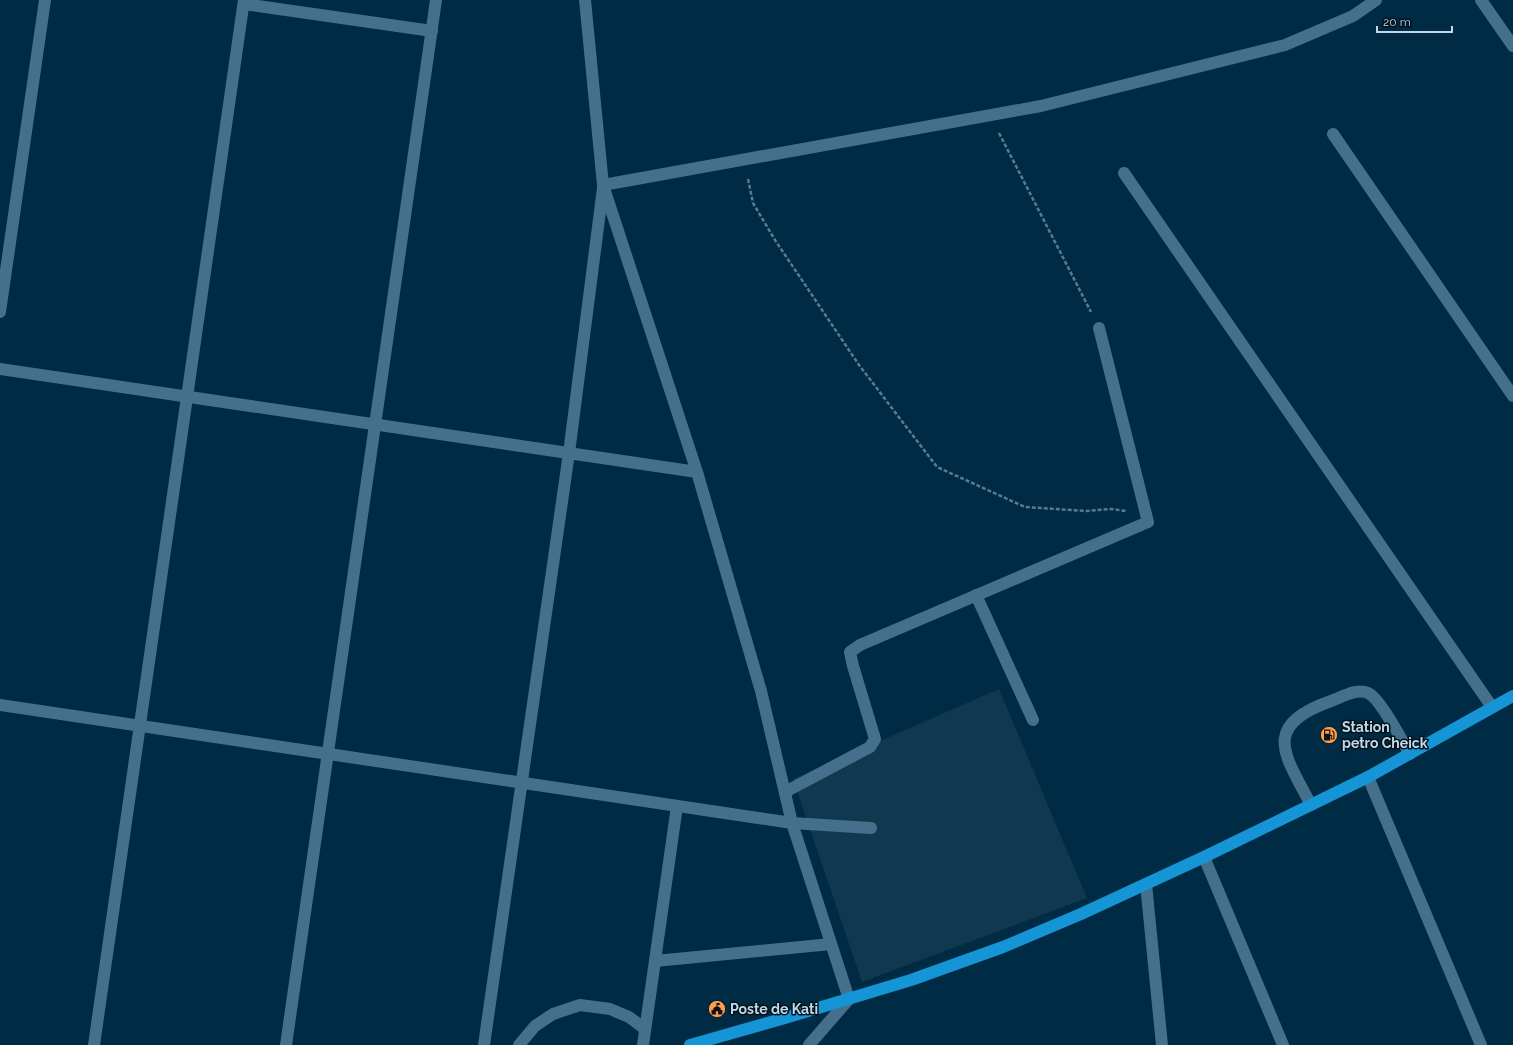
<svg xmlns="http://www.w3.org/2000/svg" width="1513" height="1045" viewBox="0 0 1513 1045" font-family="Raleway,sans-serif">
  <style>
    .built { fill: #10394f }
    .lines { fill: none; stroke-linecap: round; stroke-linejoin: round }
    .path { stroke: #597a8f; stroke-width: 2.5; stroke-dasharray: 4 2; stroke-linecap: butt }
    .lane { stroke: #45708c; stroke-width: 12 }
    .street { stroke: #45708c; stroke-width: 12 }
    .highway { stroke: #1595d5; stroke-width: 12 }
    .labels { text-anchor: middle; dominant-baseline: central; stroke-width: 3; stroke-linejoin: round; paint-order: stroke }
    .poi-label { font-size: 14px; font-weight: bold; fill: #c2d8e8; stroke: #03131d; text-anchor: start }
  </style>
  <rect width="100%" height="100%" fill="#002b44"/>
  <path class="built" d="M999,689l88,209 -225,84 -69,-203z"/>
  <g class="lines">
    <g class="path">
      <path d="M999,133l92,179"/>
      <path d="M748,179l5,24 22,37 84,125 78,102 88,40 61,4 25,-2 15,2"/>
    </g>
    <g class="lane">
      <path d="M1311,805c-26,-50 -51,-79 20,-104 11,-4 26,-13 37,-8 12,5 34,48 42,61"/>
      <path d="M792,823l79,5"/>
      <path d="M655,961l176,-17"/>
      <path d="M519,1045l16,-19 18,-12 27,-9 30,4 19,8 16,12"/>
    </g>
    <g class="street">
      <path d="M585,0l18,185 94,287 64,219 31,132 57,176 -40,46"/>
      <path d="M1481,0l32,46"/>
      <path d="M244,4l188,27"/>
      <path d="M1333,134l180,262"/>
      <path d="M1124,173l368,534"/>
      <path d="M603,185l438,-79 244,-61 68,-29 23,-16"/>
      <path d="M0,312l45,-312"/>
      <path d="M0,369l697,103"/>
      <path d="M976,595l57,125"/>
      <path d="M0,705l792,118"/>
      <path d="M1368,777l113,268"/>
      <path d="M785,792l85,-45 5,-8 -22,-73 -3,-14 10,-7 288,-123 -49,-194"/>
      <path d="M1204,857l79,188"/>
      <path d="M1146,884l16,161"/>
      <path d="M94,1045l150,-1045"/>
      <path d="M286,1045l150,-1045"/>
      <path d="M484,1045l85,-592 34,-265"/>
      <path d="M643,1045l34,-239"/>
    </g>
    <path class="highway" d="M690,1045l95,-27 126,-38 92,-33 78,-33 123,-57 164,-80 145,-81"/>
  </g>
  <defs>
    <symbol id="fuel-disc" viewBox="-11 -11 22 22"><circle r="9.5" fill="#fb9e50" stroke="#03131d"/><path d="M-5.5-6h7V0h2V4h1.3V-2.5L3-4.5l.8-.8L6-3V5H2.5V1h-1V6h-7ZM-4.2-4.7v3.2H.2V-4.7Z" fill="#111"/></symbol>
    <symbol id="civic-disc" viewBox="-11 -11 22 22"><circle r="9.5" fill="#fb9e50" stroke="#03131d"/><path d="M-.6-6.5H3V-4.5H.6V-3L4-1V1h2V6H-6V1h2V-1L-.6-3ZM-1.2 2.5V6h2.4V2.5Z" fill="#111"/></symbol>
  </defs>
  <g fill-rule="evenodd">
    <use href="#fuel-disc" x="1319" y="725" width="20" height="20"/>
    <use href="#civic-disc" x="707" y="999" width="20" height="20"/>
  </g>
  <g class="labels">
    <g class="poi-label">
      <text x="1342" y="727">Station<tspan x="1342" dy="16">petro Cheick</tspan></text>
      <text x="730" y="1009">Poste de Kati</text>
    </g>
  </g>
  <path d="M1377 26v6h75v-6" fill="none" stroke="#c2d8e8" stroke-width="2"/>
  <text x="1383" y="26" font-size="12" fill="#c2d8e8" stroke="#03131d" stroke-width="3" paint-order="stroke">20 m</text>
</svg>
